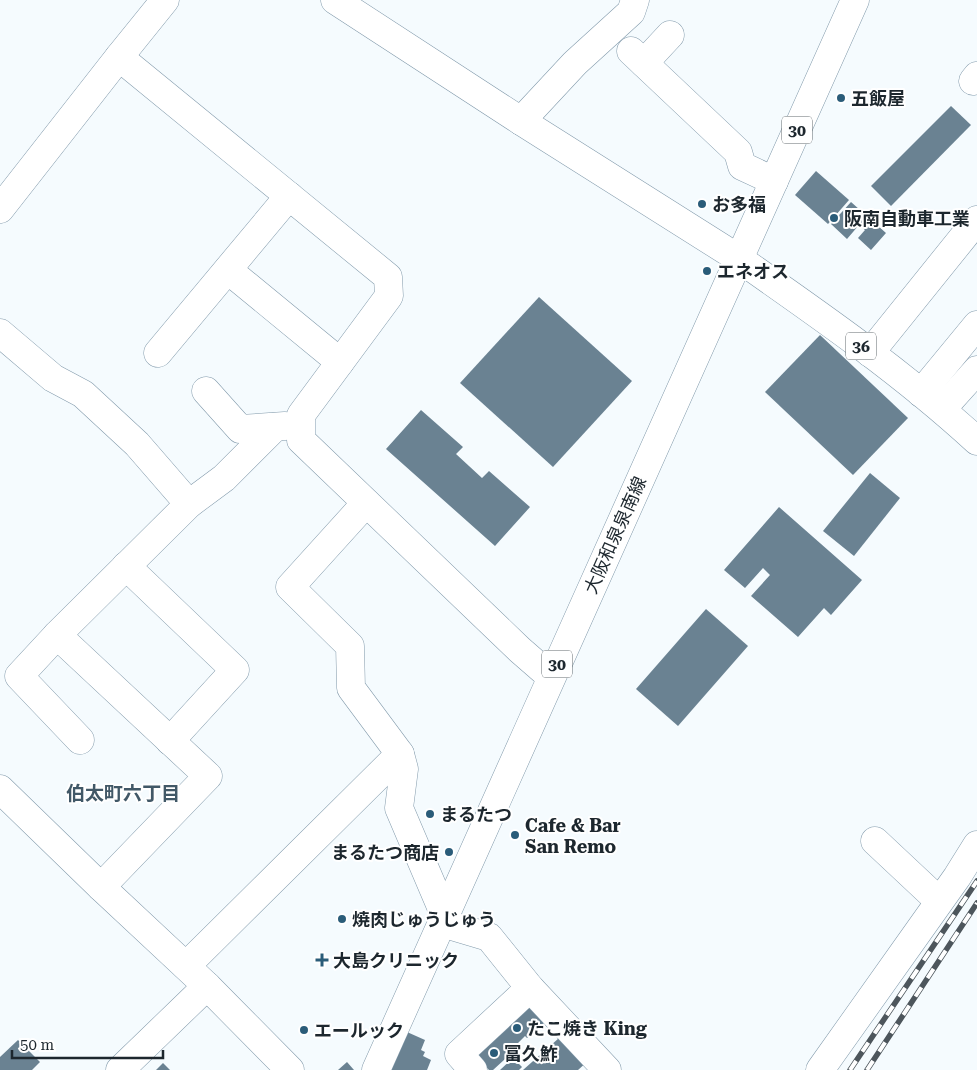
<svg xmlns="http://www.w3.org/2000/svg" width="977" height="1070" viewBox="0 0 977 1070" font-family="'Roboto Serif','Noto Sans JP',serif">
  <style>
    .building { fill: #6a8292 }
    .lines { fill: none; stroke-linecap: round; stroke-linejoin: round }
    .minor-casing { stroke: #829aab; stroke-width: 29 }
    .major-casing { stroke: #829aab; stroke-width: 29 }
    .minor { stroke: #fff; stroke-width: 28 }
    .major { stroke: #fff; stroke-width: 28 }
    .rail-casing { stroke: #4d565c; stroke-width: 5.5 }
    .rail { stroke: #fff; stroke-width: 4; stroke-dasharray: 11; stroke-linecap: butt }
    .poi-dot { fill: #2a5c79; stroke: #fff; stroke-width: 2 }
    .labels { text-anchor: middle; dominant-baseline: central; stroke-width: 4; stroke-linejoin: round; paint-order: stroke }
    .shield { fill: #fff; stroke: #61686d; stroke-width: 1 }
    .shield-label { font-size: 16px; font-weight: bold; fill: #1d272e }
    .poi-label { font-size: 18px; font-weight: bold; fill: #1d272e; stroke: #fff; text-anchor: start }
    .street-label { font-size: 18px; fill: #1d272e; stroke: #fff }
    .neighbourhood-label { font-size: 19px; font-weight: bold; fill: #415867; stroke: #fff }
  </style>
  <rect width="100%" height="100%" fill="#f5fbfe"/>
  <g class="building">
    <path d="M951,106l20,19 -80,81 -20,-20z"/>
    <path d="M816,171l33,29 -21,24 -33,-29z"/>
    <path d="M851,202l35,31 -15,17 -13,-12 7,-8 -6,-5 -12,14 -16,-15z"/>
    <path d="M539,297l93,84 -79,86 -93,-84z"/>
    <path d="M820,335l88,83 -55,57 -88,-83z"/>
    <path d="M421,410l42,37 -7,7 26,24 7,-7 41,36 -35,39 -109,-97z"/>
    <path d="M870,473l30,25 -46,58 -31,-25z"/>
    <path d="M779,507l83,73 -31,35 -7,-7 -26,29 -47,-41 19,-21 -7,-7 -18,20 -21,-18z"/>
    <path d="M706,609l42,37 -70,80 -42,-37z"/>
    <path d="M530,1002l17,18 -20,18 -2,-2 -12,12 2,2 -22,20h-4l-15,-16z"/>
    <path d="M407,1032l18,8 -4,10 4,2 -2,4 8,4 -4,10h-36z"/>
    <path d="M559,1038l29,23 -10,9h-55z"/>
    <path d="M18,1040l22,22 -8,8h-32v-13z"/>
    <path d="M513,1058l9,9 -3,3h-19z"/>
    <path d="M347,1062l7,8h-16z"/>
    <path d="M163,1063l7,7h-14z"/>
  </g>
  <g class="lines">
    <defs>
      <g id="minor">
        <path d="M335,0l186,121 217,137"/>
        <path d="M631,51l107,101 4,14 32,15"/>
        <path d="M119,57l269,220 1,19 -88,119v25l219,210 31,27"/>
        <path d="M644,63l26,-28"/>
        <path d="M973,81l4,-5"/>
        <path d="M521,121l54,-58 56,-51 4,-12"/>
        <path d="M0,209l119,-152 46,-57"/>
        <path d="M228,270l112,92"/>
        <path d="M0,333l53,45 30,16 54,50 52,60"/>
        <path d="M158,353l131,-157"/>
        <path d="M870,353l107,-133"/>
        <path d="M206,391l34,38 45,-3"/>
        <path d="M921,393l56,-68"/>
        <path d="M942,409l35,-39"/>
        <path d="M126,566l109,104 -65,71"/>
        <path d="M57,635l151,141 -107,111"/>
        <path d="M80,740l-61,-64 38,-41 132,-131 35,-26 51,-51"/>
        <path d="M400,754l4,15 -5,39 46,108"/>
        <path d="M0,789l101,98 106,99 83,84"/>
        <path d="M875,841l64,60"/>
        <path d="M442,923l47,14 41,51 77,82"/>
        <path d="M186,966l214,-212 -49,-66 -1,-42 -60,-59 76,-84"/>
        <path d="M120,1070l87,-84"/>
        <path d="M473,1070l-14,-16 71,-66"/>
        <path d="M820,1070l137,-193 20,-32"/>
      </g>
      <g id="major">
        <path d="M738,258c83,58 165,115 239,183"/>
        <path d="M376,1070l479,-1070"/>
      </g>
    </defs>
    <use href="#minor" class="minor-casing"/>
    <use href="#major" class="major-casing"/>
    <use href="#minor" class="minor"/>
    <use href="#major" class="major"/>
    <defs>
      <g id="rail">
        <path d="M850,1070l127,-189"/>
        <path d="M867,1070l110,-167"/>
      </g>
    </defs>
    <use href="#rail" class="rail-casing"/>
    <use href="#rail" class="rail"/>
  </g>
  <g class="poi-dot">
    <circle cx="841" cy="98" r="5"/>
    <circle cx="702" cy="204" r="5"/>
    <circle cx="834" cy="218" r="5"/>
    <circle cx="707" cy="271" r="5"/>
    <circle cx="430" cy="814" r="5"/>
    <circle cx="515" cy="835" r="5"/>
    <circle cx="449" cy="852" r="5"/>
    <circle cx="342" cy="919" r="5"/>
    <path d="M319.5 952.5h5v5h5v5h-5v5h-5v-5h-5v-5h5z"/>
    <circle cx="517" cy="1028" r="5"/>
    <circle cx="304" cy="1030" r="5"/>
    <circle cx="494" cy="1053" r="5"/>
  </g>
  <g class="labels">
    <g class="shield">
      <rect x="782" y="116.5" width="30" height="27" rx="4"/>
      <rect x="846" y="332.5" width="30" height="27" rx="4"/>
      <rect x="542" y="650.5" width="30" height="27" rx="4"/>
    </g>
    <g class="shield-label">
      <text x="797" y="130">30</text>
      <text x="861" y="346">36</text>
      <text x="557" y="664">30</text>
    </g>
    <g class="poi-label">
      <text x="851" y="98">五飯屋</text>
      <text x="712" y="204">お多福</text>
      <text x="844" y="218">阪南自動車工業</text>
      <text x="717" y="271">エネオス</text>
      <text x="440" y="814">まるたつ</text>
      <text x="525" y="825">Cafe &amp; Bar<tspan x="525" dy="21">San Remo</tspan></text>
      <text x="439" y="852" text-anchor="end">まるたつ商店</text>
      <text x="352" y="919">焼肉じゅうじゅう</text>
      <text x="333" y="960">大島クリニック</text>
      <text x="527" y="1028">たこ焼き King</text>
      <text x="314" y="1030">エールック</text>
      <text x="504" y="1053">冨久鮓</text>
    </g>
    <g class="street-label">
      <text transform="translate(615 535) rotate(-66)">大阪和泉泉南線</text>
    </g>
    <g class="neighbourhood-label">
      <text x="123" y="793">伯太町六丁目</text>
    </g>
  </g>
  <path d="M12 1050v8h151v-8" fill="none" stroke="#1d272e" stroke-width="2.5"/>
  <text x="20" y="1050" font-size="15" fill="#1d272e" stroke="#ffffff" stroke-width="4" paint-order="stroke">50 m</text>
</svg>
